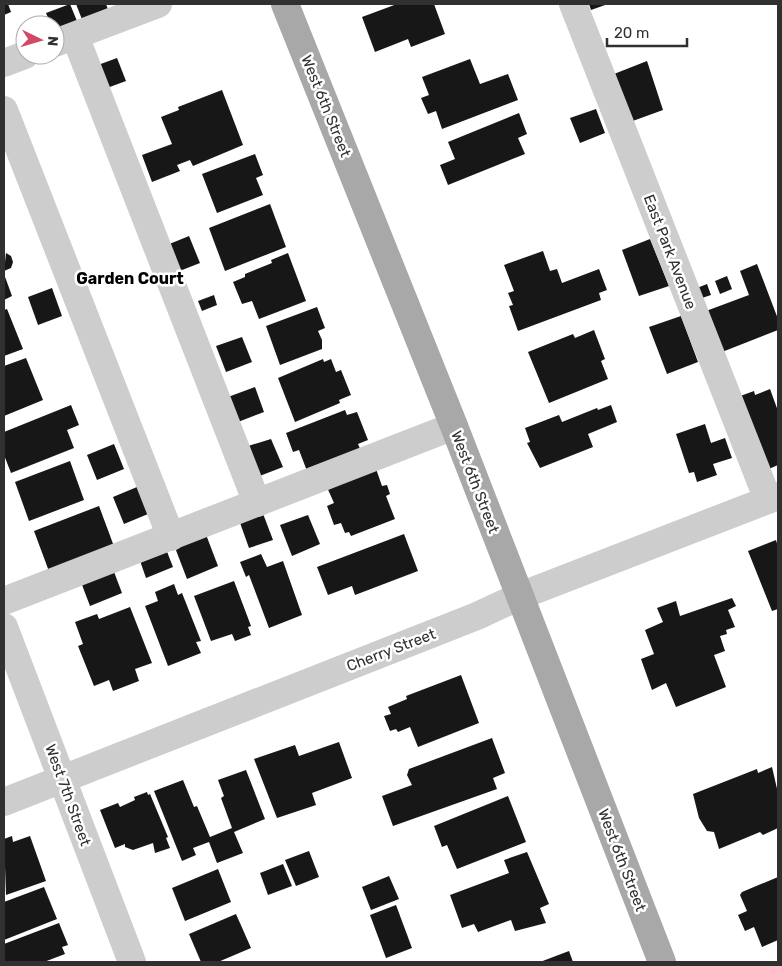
<svg xmlns="http://www.w3.org/2000/svg" width="782" height="966" viewBox="0 0 782 966" font-family="Rubik,sans-serif">
  <style>
    .building { fill: #171717 }
    .lines { fill: none; stroke-linecap: round; stroke-linejoin: round }
    .minor { stroke: #cdcdcd; stroke-width: 28 }
    .major { stroke: #a8a8a8; stroke-width: 28 }
    .labels { text-anchor: middle; dominant-baseline: central; stroke-width: 5; stroke-linejoin: round; paint-order: stroke }
    .street-label { font-size: 15px; fill: #303030; stroke: #fff }
    .neighbourhood-label { font-size: 16px; font-weight: bold; fill: #000; stroke: #fff }
  </style>
  <rect width="100%" height="100%" fill="#fff"/>
  <g class="building">
    <path d="M4,4h4l3,8 -7,3z"/>
    <path d="M70,4l9,22 -24,9v-10h-4l-5,-12z"/>
    <path d="M76,4h30l3,8 -26,10z"/>
    <path d="M397,4h37l11,30 -34,13 -3,-8 -33,13 -13,-35z"/>
    <path d="M589,4h19l-17,6z"/>
    <path d="M117,58l9,23 -19,7 -9,-23z"/>
    <path d="M470,59l10,25 28,-10 10,26 -76,29 -6,-18 -8,3 -7,-16 8,-3 -7,-18z"/>
    <path d="M647,61l16,49 -33,12 -16,-48z"/>
    <path d="M222,90l21,55 -50,21 -3,-6 -13,5 3,6 -28,11 -10,-27 30,-11 -11,-27 18,-7 -1,-3z"/>
    <path d="M596,109l9,24 -25,10 -10,-25z"/>
    <path d="M519,113l8,21 -9,4 7,16 -77,31 -8,-20 15,-6 -7,-17z"/>
    <path d="M255,154l8,21 -7,3 7,17 -46,18 -15,-39z"/>
    <path d="M270,204l16,43 -61,24 -16,-43z"/>
    <path d="M189,236l11,27 -23,9 -10,-27z"/>
    <path d="M650,239l19,47 -30,10 -17,-46z"/>
    <path d="M543,251l7,20 7,-2 5,14 37,-14 8,21 -8,3 2,7 -83,31 -9,-25 4,-1 -5,-12 6,-2 -10,-26z"/>
    <path d="M6,253l5,3 2,6 -2,6 -7,3z"/>
    <path d="M288,253l18,48 -47,18 -7,-18 -10,3 -9,-22 12,-5v-3l27,-11 -1,-3z"/>
    <path d="M757,264l21,55v11l-56,22 -16,-41 43,-16 -9,-24z"/>
    <path d="M4,274l8,22 -8,4z"/>
    <path d="M727,276l5,13 -12,5 -5,-13z"/>
    <path d="M707,284l4,11 -12,4 -2,-11z"/>
    <path d="M52,288l10,28 -24,9 -10,-28z"/>
    <path d="M214,295l3,10 -15,6 -4,-10z"/>
    <path d="M317,307l8,21 -7,3 4,9v9l-42,16 -14,-39z"/>
    <path d="M7,309l16,40 -19,7v-46z"/>
    <path d="M681,316l17,46 -31,12 -18,-47z"/>
    <path d="M594,330l11,29 -4,2 7,18 -59,24 -21,-51 45,-18 2,4z"/>
    <path d="M242,337l10,25 -26,10 -10,-26z"/>
    <path d="M26,358l17,42 -39,16v-50z"/>
    <path d="M323,359l1,3 7,-3 5,13 5,-2 10,25 -12,5 1,3 -45,19 -17,-44z"/>
    <path d="M255,387l9,25 -26,10 -10,-25z"/>
    <path d="M770,389l8,22v54l-18,8 -28,-74 22,-8 1,4z"/>
    <path d="M71,405l8,20 -12,5 7,18 -63,25 -7,-18v-23z"/>
    <path d="M611,405l6,17 -29,12 5,13 -53,21 -13,-25 3,-1 -5,-14 34,-13 3,7 35,-14 1,2z"/>
    <path d="M345,410l2,5 10,-3 11,28 -10,4 3,7 -54,20 -8,-21 -6,2 -7,-19z"/>
    <path d="M705,424l6,19 14,-5 7,20 -19,6 4,11 -20,7 -3,-10 -5,1 -13,-39z"/>
    <path d="M271,439l12,28 -26,10 -12,-30z"/>
    <path d="M114,444l10,25 -27,11 -10,-25z"/>
    <path d="M70,461l14,39 -55,21 -14,-39z"/>
    <path d="M375,466l7,20 5,-1 3,9 -4,2 9,23 -44,17 -2,-4 -4,1 -4,-10 -7,2 -7,-19 7,-3 -8,-18z"/>
    <path d="M137,487l11,27 -24,10 -11,-27z"/>
    <path d="M99,506l16,43 -65,25 -16,-43z"/>
    <path d="M262,511l11,29 -24,8 -10,-28z"/>
    <path d="M308,515l12,29 -28,12 -12,-31z"/>
    <path d="M205,532l13,34 -31,13 -13,-34z"/>
    <path d="M404,534l14,37 -63,24 -3,-9 -24,9 -11,-28z"/>
    <path d="M776,540l2,7v62l-6,2 -24,-60z"/>
    <path d="M164,544l9,23 -27,11 -8,-23z"/>
    <path d="M261,554l6,13 16,-6 19,54 -33,13 -20,-53 -3,2 -6,-15z"/>
    <path d="M111,564l11,29 -32,13 -11,-29z"/>
    <path d="M234,581l17,45 -3,1 3,8 -16,6 -3,-7 -21,7 -17,-45z"/>
    <path d="M174,584l4,11 4,-2 19,48 -5,1 5,11 -33,13 -23,-60 13,-5 -3,-9z"/>
    <path d="M732,598l4,8 -8,4 7,17 -9,3 1,4 -7,2 5,15 -11,4 12,32 -50,20 -10,-24 -14,7 -11,-31 13,-5 -9,-24 18,-8 -6,-14 19,-7 4,15z"/>
    <path d="M130,607l22,56 -17,6 4,12 -26,10 -4,-11 -15,6 -16,-40 5,-2 -8,-22 22,-8 2,5z"/>
    <path d="M461,675l18,48 -61,24 -8,-20 -12,5 -2,-3 -6,2 -6,-15 7,-2 -3,-7 19,-8 -1,-3z"/>
    <path d="M492,738l13,35 -12,5 4,11 -104,37 -11,-30 30,-11 -5,-10 2,-6z"/>
    <path d="M339,742l13,36 -40,15 4,12 -39,13 -23,-59 41,-14 4,11z"/>
    <path d="M772,767l6,26v35l-15,7 -3,-3 -41,17 -5,-17 -7,-1 -8,-13 -6,-24 64,-25 1,4z"/>
    <path d="M246,770l19,49 -31,13 9,21 -26,10 -8,-21 -16,6 3,7 -14,6 -28,-70 29,-11 11,27 3,-1 13,31 22,-9 -11,-30 3,-2 -6,-16z"/>
    <path d="M147,792l1,3 2,-1 18,43 -2,1 4,10 -15,5 -2,-10 -20,7 -8,-3v-3l-10,4 -15,-38 18,-7 2,4 15,-7 -1,-3z"/>
    <path d="M508,796l18,46 -69,27 -10,-24 -5,2 -8,-21z"/>
    <path d="M12,836l1,6 17,-6 16,45 -40,14 -2,-56z"/>
    <path d="M309,851l10,26 -23,9 -11,-26z"/>
    <path d="M527,852l22,52 -9,4 6,15 -31,8 -4,-11 -33,12 -4,-8 -12,4 -12,-33 59,-22 -5,-13z"/>
    <path d="M283,864l9,22 -24,9 -8,-22z"/>
    <path d="M218,869l13,33 -46,19 -13,-33z"/>
    <path d="M389,876l10,23 -28,11 -9,-23z"/>
    <path d="M778,877v63l-16,7 -8,-20 -9,4 -7,-16 9,-4 -7,-16 2,-3z"/>
    <path d="M44,887l13,32 -53,21v-38z"/>
    <path d="M396,905l16,43 -26,10 -16,-43z"/>
    <path d="M236,914l15,34 -33,14h-17l-12,-28z"/>
    <path d="M59,923l9,22 -6,2 3,7 -21,8h-39l-1,-18z"/>
    <path d="M569,951l4,11h-33z"/>
  </g>
  <g class="lines">
    <g class="minor">
      <path d="M573,4l195,496"/>
      <path d="M75,36l182,467"/>
      <path d="M55,43l103,-39"/>
      <path d="M4,63l21,-8"/>
      <path d="M4,110l167,427"/>
      <path d="M4,601l450,-175"/>
      <path d="M4,627l128,335"/>
      <path d="M4,802l473,-186 43,-20 258,-100"/>
    </g>
    <path class="major" d="M285,4l169,422 208,536"/>
  </g>
  <g class="labels">
    <g class="street-label">
      <text transform="translate(326 106) rotate(68)">West 6th Street</text>
      <text transform="translate(670 252) rotate(69)">East Park Avenue</text>
      <text transform="translate(475 482) rotate(69)">West 6th Street</text>
      <text transform="translate(391 650) rotate(-21)">Cherry Street</text>
      <text transform="translate(68 795) rotate(70)">West 7th Street</text>
      <text transform="translate(622 860) rotate(69)">West 6th Street</text>
    </g>
    <g class="neighbourhood-label">
      <text x="130" y="278">Garden Court</text>
    </g>
  </g>
  <rect width="782" height="966" fill="none" stroke="#303030" stroke-width="10"/>
  <g transform="translate(40 40) rotate(95)"><circle r="24" fill="#ffffff" stroke="#acacac"/>
  <path d="M0-4L9 19L0 12L-9 19Z" fill="#d04a65"/>
  <text y="-8" font-size="14" font-weight="bold" text-anchor="middle" fill="#303030">N</text>
  </g>
  <path d="M607 38v8h80v-8" fill="none" stroke="#303030" stroke-width="2.5"/>
  <text x="614" y="38" font-size="15" fill="#303030" stroke="#ffffff" stroke-width="4" paint-order="stroke">20 m</text>
</svg>
